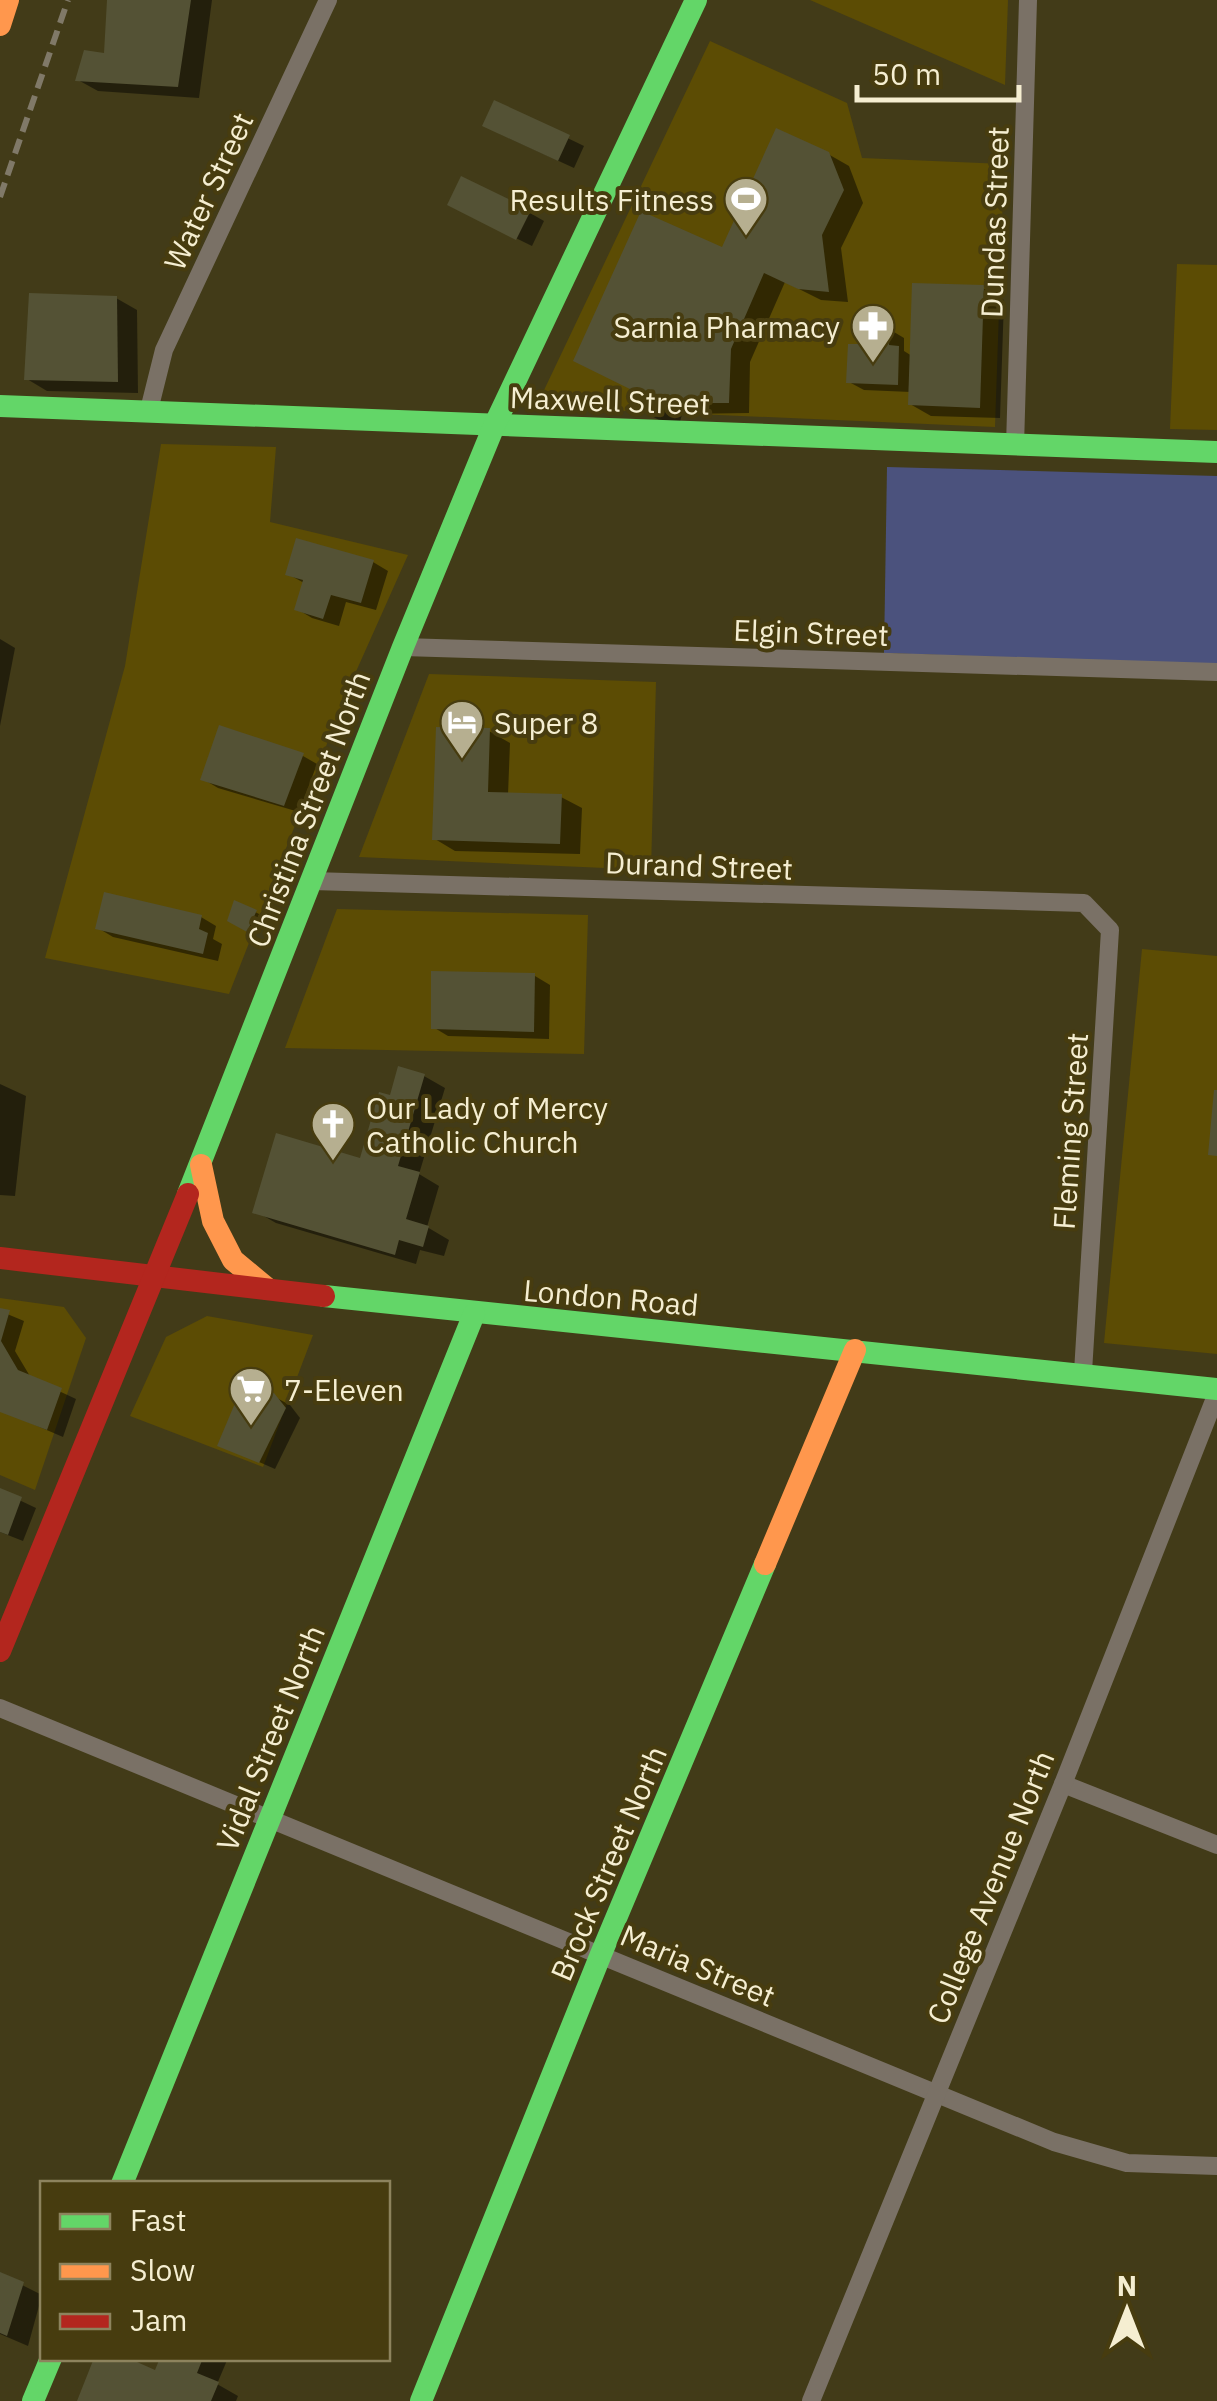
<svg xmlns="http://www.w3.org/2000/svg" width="1217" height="2401" viewBox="0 0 1217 2401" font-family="'IBM Plex Sans',sans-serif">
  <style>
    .built { fill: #5c4c04 }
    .green { fill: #4b527d }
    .shadow { fill: #0007 }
    .building { fill: #545235 }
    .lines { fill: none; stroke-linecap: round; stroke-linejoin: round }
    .street { stroke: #7a7166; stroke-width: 18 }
    .fast { stroke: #63d668; stroke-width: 22 }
    .slow { stroke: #ff974d; stroke-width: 22 }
    .jam { stroke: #b3261e; stroke-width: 22 }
    .rail { stroke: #807968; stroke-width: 6; stroke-dasharray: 15 8; stroke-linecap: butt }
    .labels { text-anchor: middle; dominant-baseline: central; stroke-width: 8; stroke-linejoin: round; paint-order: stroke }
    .street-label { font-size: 30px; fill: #f5eed1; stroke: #473c0f }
    .poi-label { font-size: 30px; fill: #f5eed1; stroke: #473c0f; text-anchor: start }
  </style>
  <rect width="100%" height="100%" fill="#423b18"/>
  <g class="built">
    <path d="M810,0h198l-3,85z"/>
    <path d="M710,41l137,62 15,55 142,6 -9,263 -459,-20z"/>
    <path d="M1177,264l40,1v165l-47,-1z"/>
    <path d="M161,444l115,3 -6,75 138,33 -58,130 -121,309 -184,-36 80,-292z"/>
    <path d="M429,674l227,8 -5,188 -292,-13z"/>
    <path d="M337,909l251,6 -4,139 -299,-6z"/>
    <path d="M1142,949l75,7v398l-113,-11z"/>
    <path d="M0,1298l64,9 22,31 -51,152 -35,-15z"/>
    <path d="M207,1316l106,19 -50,132 -133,-51 36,-79z"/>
  </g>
  <path class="green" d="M887,467l330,9v189l-333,-12z"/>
  <g class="shadow">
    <path d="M110,0h102l-13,98 -101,-7 -20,-11 28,-25z"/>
    <path d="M495,103l89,43 -10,22 -74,-34z"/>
    <path d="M828,154l21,12 14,37 -22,45 7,54 -27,-2 -36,-18 -35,80 -1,51 -67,1 -2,8 -21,-2 -20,-11 84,-159z"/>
    <path d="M465,213h65l14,8 -12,25z"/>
    <path d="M983,288l21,12 -4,118 -69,-2 -21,-12 1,-12 -47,-2 -15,-8 40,-53 15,9v13l8,5z"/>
    <path d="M116,298l21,12 1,83 -91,-2 -20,-12z"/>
    <path d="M373,562l15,9 -12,39 -30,-8 -7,24 -27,-8 -15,-9 7,-26 -16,-9z"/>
    <path d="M0,639l15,9 -15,78z"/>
    <path d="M489,731l21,12 -2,52 53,2 21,11 -2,46 -125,-3 -20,-12z"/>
    <path d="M303,756l14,8 -18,48 -81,-24 -15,-9z"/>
    <path d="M236,903l23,11 -7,18 -22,-12z"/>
    <path d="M201,917l15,9 -3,13 9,5 -4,17 -105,-24 -15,-9z"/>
    <path d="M535,976l15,9 -1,54 -101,-3 -15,-9z"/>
    <path d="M424,1076l21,12 -26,86 20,12 -12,41 22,13 -5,16 -24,-6 -4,14 -140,-41 -21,-12 106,-50 30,-63z"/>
    <path d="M0,1084l26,12 -11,100 -15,-1z"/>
    <path d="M0,1311l24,10 -9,30 16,27 45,21 -13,38 -63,-27z"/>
    <path d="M273,1396l17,9 10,13 -25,51 -55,-24z"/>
    <path d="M0,1491l36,17 -13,33 -23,-9z"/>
    <path d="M0,2274l42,21 -14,51 -28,-12z"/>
    <path d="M163,2358h65l-11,26 21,12 -2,5h-156l77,-28z"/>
  </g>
  <g class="building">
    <path d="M107,0h84l-13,87 -103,-6 9,-31 20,3z"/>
    <path d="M494,100l76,35 -12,26 -76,-35z"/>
    <path d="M776,128l53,24 15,38 -22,45 7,57 -31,-3 -34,-16 -33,76 -2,54h-67l-2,9 -24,-2 4,-16 -67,-33 68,-150 81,36z"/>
    <path d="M461,176l70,34 -15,30 -69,-35z"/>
    <path d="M912,283l72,2 -4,123 -72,-3z"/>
    <path d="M29,293l88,3 1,86 -94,-2z"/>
    <path d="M872,326l18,1 -1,18 10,1 -1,39 -52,-2 2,-39h23z"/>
    <path d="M296,538l78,22 -13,43 -30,-8 -8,24 -29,-9 9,-30 -18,-5z"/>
    <path d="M219,725l85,28 -20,53 -84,-26z"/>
    <path d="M436,727l54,1 -2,64 74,2 -2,50 -128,-4z"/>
    <path d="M104,892l98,23 -3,14 9,4 -5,21 -108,-25z"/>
    <path d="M234,900l23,10 -10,22 -20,-11z"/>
    <path d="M431,971l104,2 -1,59 -103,-3z"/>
    <path d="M398,1066l27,8 -27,92 22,6 -14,47 23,7 -6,21 -24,-7 -4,15 -143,-42 24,-80 84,25 19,-66 11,3z"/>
    <path d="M1214,1090h3v66l-9,-1z"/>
    <path d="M0,1308l10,2 -9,31 17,29 44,18 -15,42 -47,-18z"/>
    <path d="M256,1386l18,7 12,15 -27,55 -42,-17 21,-50z"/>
    <path d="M0,1488l22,9 -14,38 -8,-3z"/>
    <path d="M0,2272l24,10 -17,54 -7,-3z"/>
    <path d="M94,2358h34l27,12 5,-12h43l-6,15 22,9 -8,19h-134z"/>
  </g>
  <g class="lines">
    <g class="street">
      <path d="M149,410l15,-60 164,-350"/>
      <path d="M1015,446l13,-446"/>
      <path d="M403,647l814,25"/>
      <path d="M312,881l772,22 26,27 -27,442"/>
      <path d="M0,1708l1054,434 73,21 90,3"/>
      <path d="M1063,1784l154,61"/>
      <path d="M811,2401l252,-617 154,-391"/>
    </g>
    <g class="fast">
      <path d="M0,406l1217,46"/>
      <path d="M188,1194l215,-547 91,-221 202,-426"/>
      <path d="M324,1296l893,93"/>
      <path d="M122,2184l352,-870"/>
      <path d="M33,2401l18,-43"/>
      <path d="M421,2401l180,-447 164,-390"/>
    </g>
    <g class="slow">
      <path d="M0,25l8,-25"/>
      <path d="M201,1165l12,56 20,39 35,29"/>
      <path d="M765,1564l90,-214"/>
    </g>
    <g class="jam">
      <path d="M0,1258l324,38"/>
      <path d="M0,1651l188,-457"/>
    </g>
    <path class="rail" d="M0,197l68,-197"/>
  </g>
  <defs>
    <symbol id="stadium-pin" viewBox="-11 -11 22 30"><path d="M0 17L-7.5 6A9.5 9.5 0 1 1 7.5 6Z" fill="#b6af90" stroke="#473c0f"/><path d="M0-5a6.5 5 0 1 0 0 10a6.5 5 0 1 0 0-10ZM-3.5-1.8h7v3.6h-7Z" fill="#fff"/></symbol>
    <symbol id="pharmacy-pin" viewBox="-11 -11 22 30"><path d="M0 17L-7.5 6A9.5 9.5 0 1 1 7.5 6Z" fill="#b6af90" stroke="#473c0f"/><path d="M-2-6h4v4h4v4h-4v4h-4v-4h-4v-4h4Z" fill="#fff"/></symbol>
    <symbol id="hotel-pin" viewBox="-11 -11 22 30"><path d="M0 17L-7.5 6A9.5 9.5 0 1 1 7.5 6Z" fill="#b6af90" stroke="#473c0f"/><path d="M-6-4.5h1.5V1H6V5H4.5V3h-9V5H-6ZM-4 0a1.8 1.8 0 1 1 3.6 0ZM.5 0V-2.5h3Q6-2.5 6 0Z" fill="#fff"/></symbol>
    <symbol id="church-pin" viewBox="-11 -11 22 30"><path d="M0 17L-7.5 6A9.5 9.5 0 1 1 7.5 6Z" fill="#b6af90" stroke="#473c0f"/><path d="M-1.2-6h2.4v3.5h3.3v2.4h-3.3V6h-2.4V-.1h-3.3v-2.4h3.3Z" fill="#fff"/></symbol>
    <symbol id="supermarket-pin" viewBox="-11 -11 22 30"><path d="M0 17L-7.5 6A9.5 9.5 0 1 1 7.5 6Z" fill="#b6af90" stroke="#473c0f"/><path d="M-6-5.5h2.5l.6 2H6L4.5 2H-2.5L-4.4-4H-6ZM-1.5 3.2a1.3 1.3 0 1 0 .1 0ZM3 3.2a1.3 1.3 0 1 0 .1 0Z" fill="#fff"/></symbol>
  </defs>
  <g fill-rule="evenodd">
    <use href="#stadium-pin" x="721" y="174" width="50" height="68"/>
    <use href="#pharmacy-pin" x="848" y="301" width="50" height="68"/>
    <use href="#hotel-pin" x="437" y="697" width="50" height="68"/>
    <use href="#church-pin" x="308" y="1099" width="50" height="68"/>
    <use href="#supermarket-pin" x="226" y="1364" width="50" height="68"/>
  </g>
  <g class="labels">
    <g class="street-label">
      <text transform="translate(208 191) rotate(-65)">Water Street</text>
      <text transform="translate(994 222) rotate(-88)">Dundas Street</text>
      <text transform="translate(610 400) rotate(2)">Maxwell Street</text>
      <text transform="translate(811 632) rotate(2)">Elgin Street</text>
      <text transform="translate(308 809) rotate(-69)">Christina Street North</text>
      <text transform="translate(699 865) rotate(2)">Durand Street</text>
      <text transform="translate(1070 1131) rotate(-86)">Fleming Street</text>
      <text transform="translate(611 1297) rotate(5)">London Road</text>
      <text transform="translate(270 1738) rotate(-68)">Vidal Street North</text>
      <text transform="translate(608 1863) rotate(-67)">Brock Street North</text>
      <text transform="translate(990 1887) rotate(-68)">College Avenue North</text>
      <text transform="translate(698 1965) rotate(23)">Maria Street</text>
    </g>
    <g class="poi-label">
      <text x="714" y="199" text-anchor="end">Results Fitness</text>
      <text x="840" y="326" text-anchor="end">Sarnia Pharmacy</text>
      <text x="494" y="722">Super 8</text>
      <text x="366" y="1107">Our Lady of Mercy<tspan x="366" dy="34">Catholic Church</tspan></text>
      <text x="284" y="1389">7-Eleven</text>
    </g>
  </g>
  <rect x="40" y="2181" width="350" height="180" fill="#473c0f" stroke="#8d835d" stroke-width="2.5"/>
  <rect x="60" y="2214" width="50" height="15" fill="#63d668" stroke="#8d835d" stroke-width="2.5"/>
  <text x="130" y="2231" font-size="30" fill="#f5eed1">Fast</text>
  <rect x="60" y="2264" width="50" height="15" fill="#ff974d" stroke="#8d835d" stroke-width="2.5"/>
  <text x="130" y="2281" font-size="30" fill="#f5eed1">Slow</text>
  <rect x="60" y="2314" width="50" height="15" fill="#b3261e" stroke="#8d835d" stroke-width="2.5"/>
  <text x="130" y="2331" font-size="30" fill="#f5eed1">Jam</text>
  <g transform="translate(1127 2311)" stroke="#473c0f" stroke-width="8" paint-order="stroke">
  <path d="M0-8L18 38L0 25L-18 38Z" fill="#f5eed1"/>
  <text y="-15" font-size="28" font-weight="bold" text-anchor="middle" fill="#f5eed1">N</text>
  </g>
  <path d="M857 85v15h162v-15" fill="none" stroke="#f5eed1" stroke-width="5"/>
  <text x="872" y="85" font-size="30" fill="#f5eed1" stroke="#473c0f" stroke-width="8" paint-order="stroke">50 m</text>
</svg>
